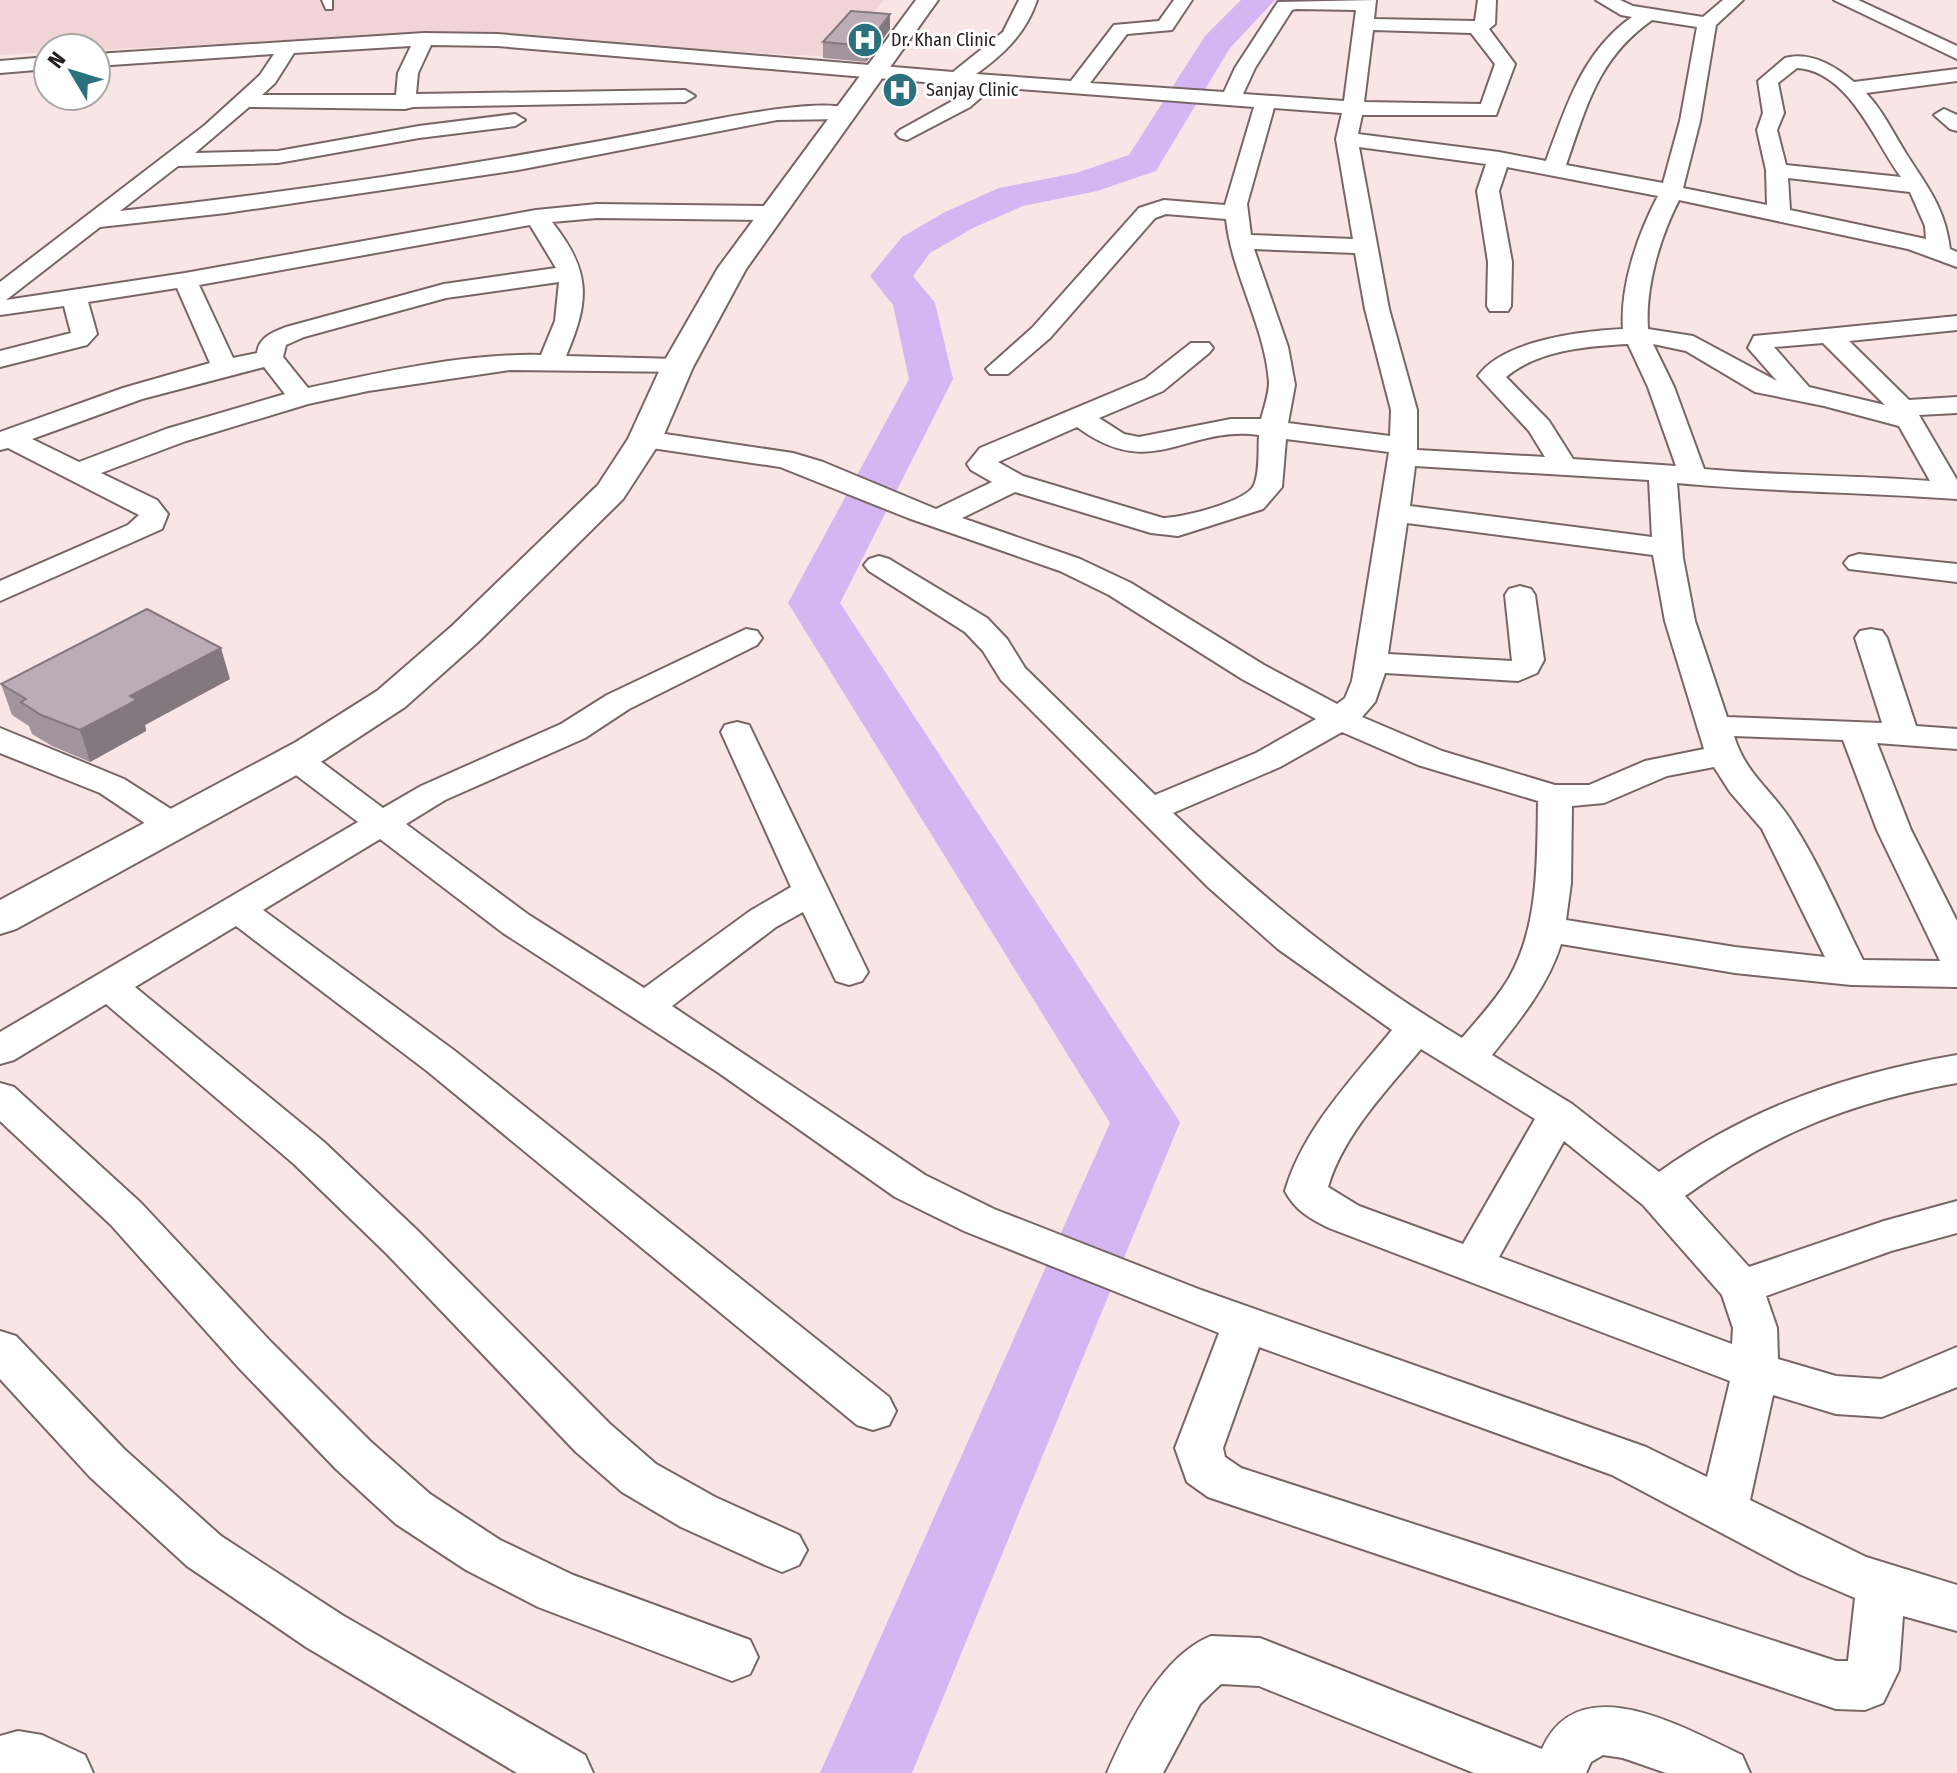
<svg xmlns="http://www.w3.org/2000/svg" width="1957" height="1773" viewBox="0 0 1957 1773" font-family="'Fira Sans Condensed',sans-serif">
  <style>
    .built { fill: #f1d4d5 }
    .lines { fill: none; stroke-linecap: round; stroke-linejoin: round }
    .river { fill: #d6b5f3; fill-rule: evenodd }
    .service-casing { stroke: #786667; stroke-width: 4 }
    .minor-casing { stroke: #786667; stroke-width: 4 }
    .tertiary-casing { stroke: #786667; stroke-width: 4 }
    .service { fill: #fff; fill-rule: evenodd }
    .minor { fill: #fff; fill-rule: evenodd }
    .tertiary { fill: #fff; fill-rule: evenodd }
    .wall { fill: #a2949d }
    .shaded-wall { fill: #84787f }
    .building { fill: #bcacb6; stroke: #84787f; stroke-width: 2 }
    .labels { text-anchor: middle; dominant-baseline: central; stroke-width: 6; stroke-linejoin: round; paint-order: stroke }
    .far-poi-label { font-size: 18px; fill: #272020; stroke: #fff; text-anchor: start }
  </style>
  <rect width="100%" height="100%" fill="#fae5e6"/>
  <path class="built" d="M0,0h884l-46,57 -446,-22 -296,15 -48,-2v4l-48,3z"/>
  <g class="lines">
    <path class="river" d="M1241,0h34l-45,48 -74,123 -59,20 -74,15 -50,22 -43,25 -17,23 22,27 18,76 -113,224 340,519 -268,651h-92l290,-650 -322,-520 121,-224 -16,-74 -23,-29 32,-39 43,-25 54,-24 77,-15 53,-18 76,-119z"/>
    <defs>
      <path id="service" d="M322,0h10v9h-6z"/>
      <g id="minor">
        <path d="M1019,0h18c-11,33 -33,54 -61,74l95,7 43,-56 45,-4 15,-21h18l-20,30 -45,4 -37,49 134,9 11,-24 43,-66 98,-2 -2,19 101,2 3,-21h18l-1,24 -6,5 26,35 -19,51h-134l-4,19 141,18 47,9c20,-54 36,-109 86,-144l-11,-2 -25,-15h24l13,6 70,11 20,-17h20l-27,25 -16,96 -17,67 84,17 -1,-35 -9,-40 6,-17 -5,-32 27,-23c26,-7 50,8 69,24l103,-13v12l-91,12c18,19 27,40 41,62 21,33 38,53 43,94l7,3v15l-49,-18 -229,-49c-19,37 -34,87 -31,129l45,7 84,45 -29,-33 6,-12 203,-20v14l-108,11 60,59 48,-3v16l-38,2 38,65v19c-94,-7 -187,-7 -280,-16l6,75 12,63 32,96 155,6 -27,-85 5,-7 11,-2 11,2 5,7 29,88 41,3v20l-80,-6 34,87 46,91v66l-106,-2 -116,-12 -174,-29c-13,42 -42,77 -69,111l80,49 87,68c92,-65 188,-98 298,-117v28c-106,19 -184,50 -272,113l64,71 135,-46 73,-20v32l-66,18 -125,45 11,32 1,31 58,17 45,3 76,-32v40l-75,30 -46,-3 -63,-19 -23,105 116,57 91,28v46l-54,-15 -4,54 -16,33 -18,7 -29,-1 -628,-212 -21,-15 -12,-34 44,-115 -255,-102 -69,-34 -176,-124 -216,-140 -123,-94 -117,71 192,141 434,346 7,14 -7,14 -16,5 -16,-5 -430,-354 -191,-145 -101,61 189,155 93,88 193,194 46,40 59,33 84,38 8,15 -8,15 -17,7 -17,-7 -84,-38 -59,-35 -46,-40 -189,-198 -93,-90 -188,-160 -92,56 -14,4v-32l358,-210 -74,-56 -5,-7 5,-7 12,-3 12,3 75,56 38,-22 140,-62 46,-29 139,-66 11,2 5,7 -5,7 -128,64 -44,29 -140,62 -39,24 123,91 115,73 106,-77 41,-24 -70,-155 4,-7 12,-3 12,3 119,247 -6,9 -13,4 -13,-4 -33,-69 -27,15 -104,79 253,169 69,34 207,81 445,157 61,30 23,-96 -401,-153c-19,-9 -34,-18 -44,-37 18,-62 67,-112 107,-161l-114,-81 -70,-62 -207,-207 -18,-29 -18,-19 -96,-61 -5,-6 5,-6 10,-3 10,3 98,59 20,21 18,29 130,127 101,-42 60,-34 -74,-40 -133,-84 -49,-24 -152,-53 -128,-51 -135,-20 -10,-2 -4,-6 4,-6 10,-2 148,22 30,9 113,47 56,-27 -21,-12 -4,-6 13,-16 165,-69 46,-36h18l4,5 -4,5 -46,38 -64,27 25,16 15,3 92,-18h30c3,-11 8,-25 8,-37 -4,-56 -37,-107 -43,-163l-60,-5 -11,4 -105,120 -42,36h-18l-4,-5 46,-41 107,-120 25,-8 61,5 29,-98 -261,-20 -23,20 -63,33 -7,-2 -4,-4 4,-4 56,-31 15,-13 -474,-40 -66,-1 -13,28 -2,21 269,-4 10,6 -10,6 -272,5 -8,2 -156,-2 -54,46 83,-2 141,-25 96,-12 10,6 -10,6 -96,12 -141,25 -100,3 -58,45c192,-21 381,-50 570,-87 28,-5 150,-31 166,-11l-10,6 -69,1 -259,50 -292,43 -126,14 -94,73 179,-27 351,-63 61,-6 176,2 8,2 3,5 -3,5 -8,2 -176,-2 -45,4c39,49 38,78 14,134l111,3 9,3 4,5 -4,5 -176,-2 -142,21 -60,13 -122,37 -85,32 56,27 11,14 -6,15 -162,72v-20l128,-56 11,-10 -131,-67 -8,2v-18l123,-44 87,-25 -33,-75 -89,14 9,32 -10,11 -87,22v-16l71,-18 -7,-27 -64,9v-33l205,-157 55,-50 14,-21 -178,12v-12l328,-21 73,1 456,38 50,-40zM1296,9l60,1 -12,91 -101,-7 12,-26 37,-58zM1652,20l45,7 -17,94 -17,62 -97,-18c21,-60 32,-107 86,-145zM1373,30l98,3 24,31 -14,40 -117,-2zM411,46l-13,27 -2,22h-134l13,-12 19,-30zM1797,68c52,3 78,74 104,109l-115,-12 -9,-35 7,-17 -6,-30zM1274,108l68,5 -6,26 17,100 -102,-4 -4,-31zM1359,147l127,17 -9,27 11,71 -1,44 3,5h18l3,-5 1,-44 -13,-71 8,-24 151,29c-20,38 -38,89 -35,133 -40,2 -120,11 -145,47l51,55 16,26 -128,-7v-40l-28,-101zM1788,178l122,14 15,34 1,13 -136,-29zM530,225l26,43 -112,16 -158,43c-13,5 -27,10 -29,26l-24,5 -34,-73zM1254,249l101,4 10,56 26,101 -1,26 -102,-13 7,-38 -7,-38zM559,282l-4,39 -14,34c-75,-2 -159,17 -233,33l-25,-31 3,-12 18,-8 142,-39zM1823,343l62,62 -76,-18 -35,-40zM1628,344l20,43 28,79 -103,-7 -24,-38 -43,-44c32,-27 82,-31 122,-33zM1653,344l33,7 69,41 69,14 75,20 31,55c-76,-6 -151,-5 -226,-12l-30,-82zM264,367l21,27 -119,35 -87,33 -47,-23 110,-40zM1077,427c76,56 108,-2 182,8 -1,14 1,37 -5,50 -7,17 -73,33 -91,33l-140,-42 -25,-14zM1286,439l103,13 -37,229 -7,17 -8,6 -73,-39 -133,-82 -51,-24 -118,-41 53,-26 136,41 27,3 85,-27 19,-22zM1415,466l234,14 3,57 -242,-31zM1407,523l246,32 12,66 39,128 -59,12 -56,24h-34l-113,-34 -80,-34 13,-15 10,-29 133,8 19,-8 7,-13 -9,-65 -4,-6 -11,-3 -11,3 -4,6 7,66 -124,-7zM1342,732l76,33 120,36c-1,59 1,125 -29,177 -13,22 -31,41 -47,60 -108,-65 -198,-138 -289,-225l107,-46zM1734,736l109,4 34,90 63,131 -77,-1c-23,-46 -43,-95 -71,-138 -20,-32 -46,-47 -58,-86zM1714,767l16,25 32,37 63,128 -90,-10 -169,-27 5,-37 1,-77 32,-3 63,-27zM1421,1049l114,70 -72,125 -104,-38 -31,-19c15,-52 59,-97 93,-138zM1564,1141l79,64 79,90 11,33 -1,16 -233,-87zM1259,1347l353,128 187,99 56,24 -7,63h-12l-595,-193 -16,-11 -2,-9z"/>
        <path d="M1834,0h24l99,46v13z"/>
        <path d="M48,57v12l-48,4v-12z"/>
        <path d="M1944,109l13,6v16l-7,-2 -16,-14z"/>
        <path d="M1859,554l98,10v18l-108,-13 -5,-6 5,-6z"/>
        <path d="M0,728l124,51 61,39 5,8 -5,8 -12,3 -12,-3 -61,-41 -100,-40z"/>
        <path d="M0,1083l14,4 127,116 130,139 99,99 60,53 70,46 73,35 177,65 8,17 -8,17 -18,7 -194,-74 -72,-37 -70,-46 -60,-55 -97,-101 -128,-143 -111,-104z"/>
        <path d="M0,1331l16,5 108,113 97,87 121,79 243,140 8,18h-76l-211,-126 -119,-81 -97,-89 -90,-98z"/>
        <path d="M1211,1636l49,2 282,111c37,-84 143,-20 200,6l8,18h-84l-43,-15 -20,-3 -12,7 -5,11h-112l-215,-87 -38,-2 -21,20 -37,69h-56c21,-48 54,-117 104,-137z"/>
        <path d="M18,1731l24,4 43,20 8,18h-93v-37z"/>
      </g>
      <path id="tertiary" d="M916,0h22l-192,269 -53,98 -31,72 -39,60 -145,143 -73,65 -81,53 -308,169 -16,5v-34l296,-158 81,-51 75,-65 146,-141 30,-46 33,-72 57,-99z"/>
    </defs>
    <use href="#service" class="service-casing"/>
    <use href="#minor" class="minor-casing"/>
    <use href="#tertiary" class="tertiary-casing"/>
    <use href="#service" class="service"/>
    <use href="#minor" class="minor"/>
    <use href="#tertiary" class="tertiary"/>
  </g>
  <g class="wall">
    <path d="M890,14v15l-24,33 -43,-4v-16z"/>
    <path d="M230,679l-85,46 1,6 -56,31 -38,-16 -20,-12 -3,-8 -17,-11 -11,-31z"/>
  </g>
  <g class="shaded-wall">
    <path d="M890,14v15l-24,33v-16z"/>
    <path d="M221,648l9,31 -85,46 1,6 -56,31 -10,-32 50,-34z"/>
  </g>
  <g class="building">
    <path d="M851,11l39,3 -24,32 -43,-4z"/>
    <path d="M147,609l74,39 -91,48 7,4 -57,30 -39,-15 -20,-13 5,-3 -25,-15z"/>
  </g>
  <defs>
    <symbol id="hospital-disc" viewBox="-11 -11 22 22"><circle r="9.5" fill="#2a717d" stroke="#fff"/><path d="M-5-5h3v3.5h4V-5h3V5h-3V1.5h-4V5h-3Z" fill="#fff"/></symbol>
  </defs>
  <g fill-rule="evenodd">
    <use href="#hospital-disc" x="845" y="20" width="40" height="40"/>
    <use href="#hospital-disc" x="880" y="70" width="40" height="40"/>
  </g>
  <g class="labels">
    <g class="far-poi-label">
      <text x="891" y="40">Dr. Khan Clinic</text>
      <text x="926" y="90">Sanjay Clinic</text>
    </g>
  </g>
  <g transform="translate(72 72) rotate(308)"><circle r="38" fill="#ffffff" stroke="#a9a6a6" stroke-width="2"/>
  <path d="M0-6L14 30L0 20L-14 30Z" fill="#2a717d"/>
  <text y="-12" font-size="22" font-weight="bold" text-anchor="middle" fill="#272020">N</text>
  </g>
</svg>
